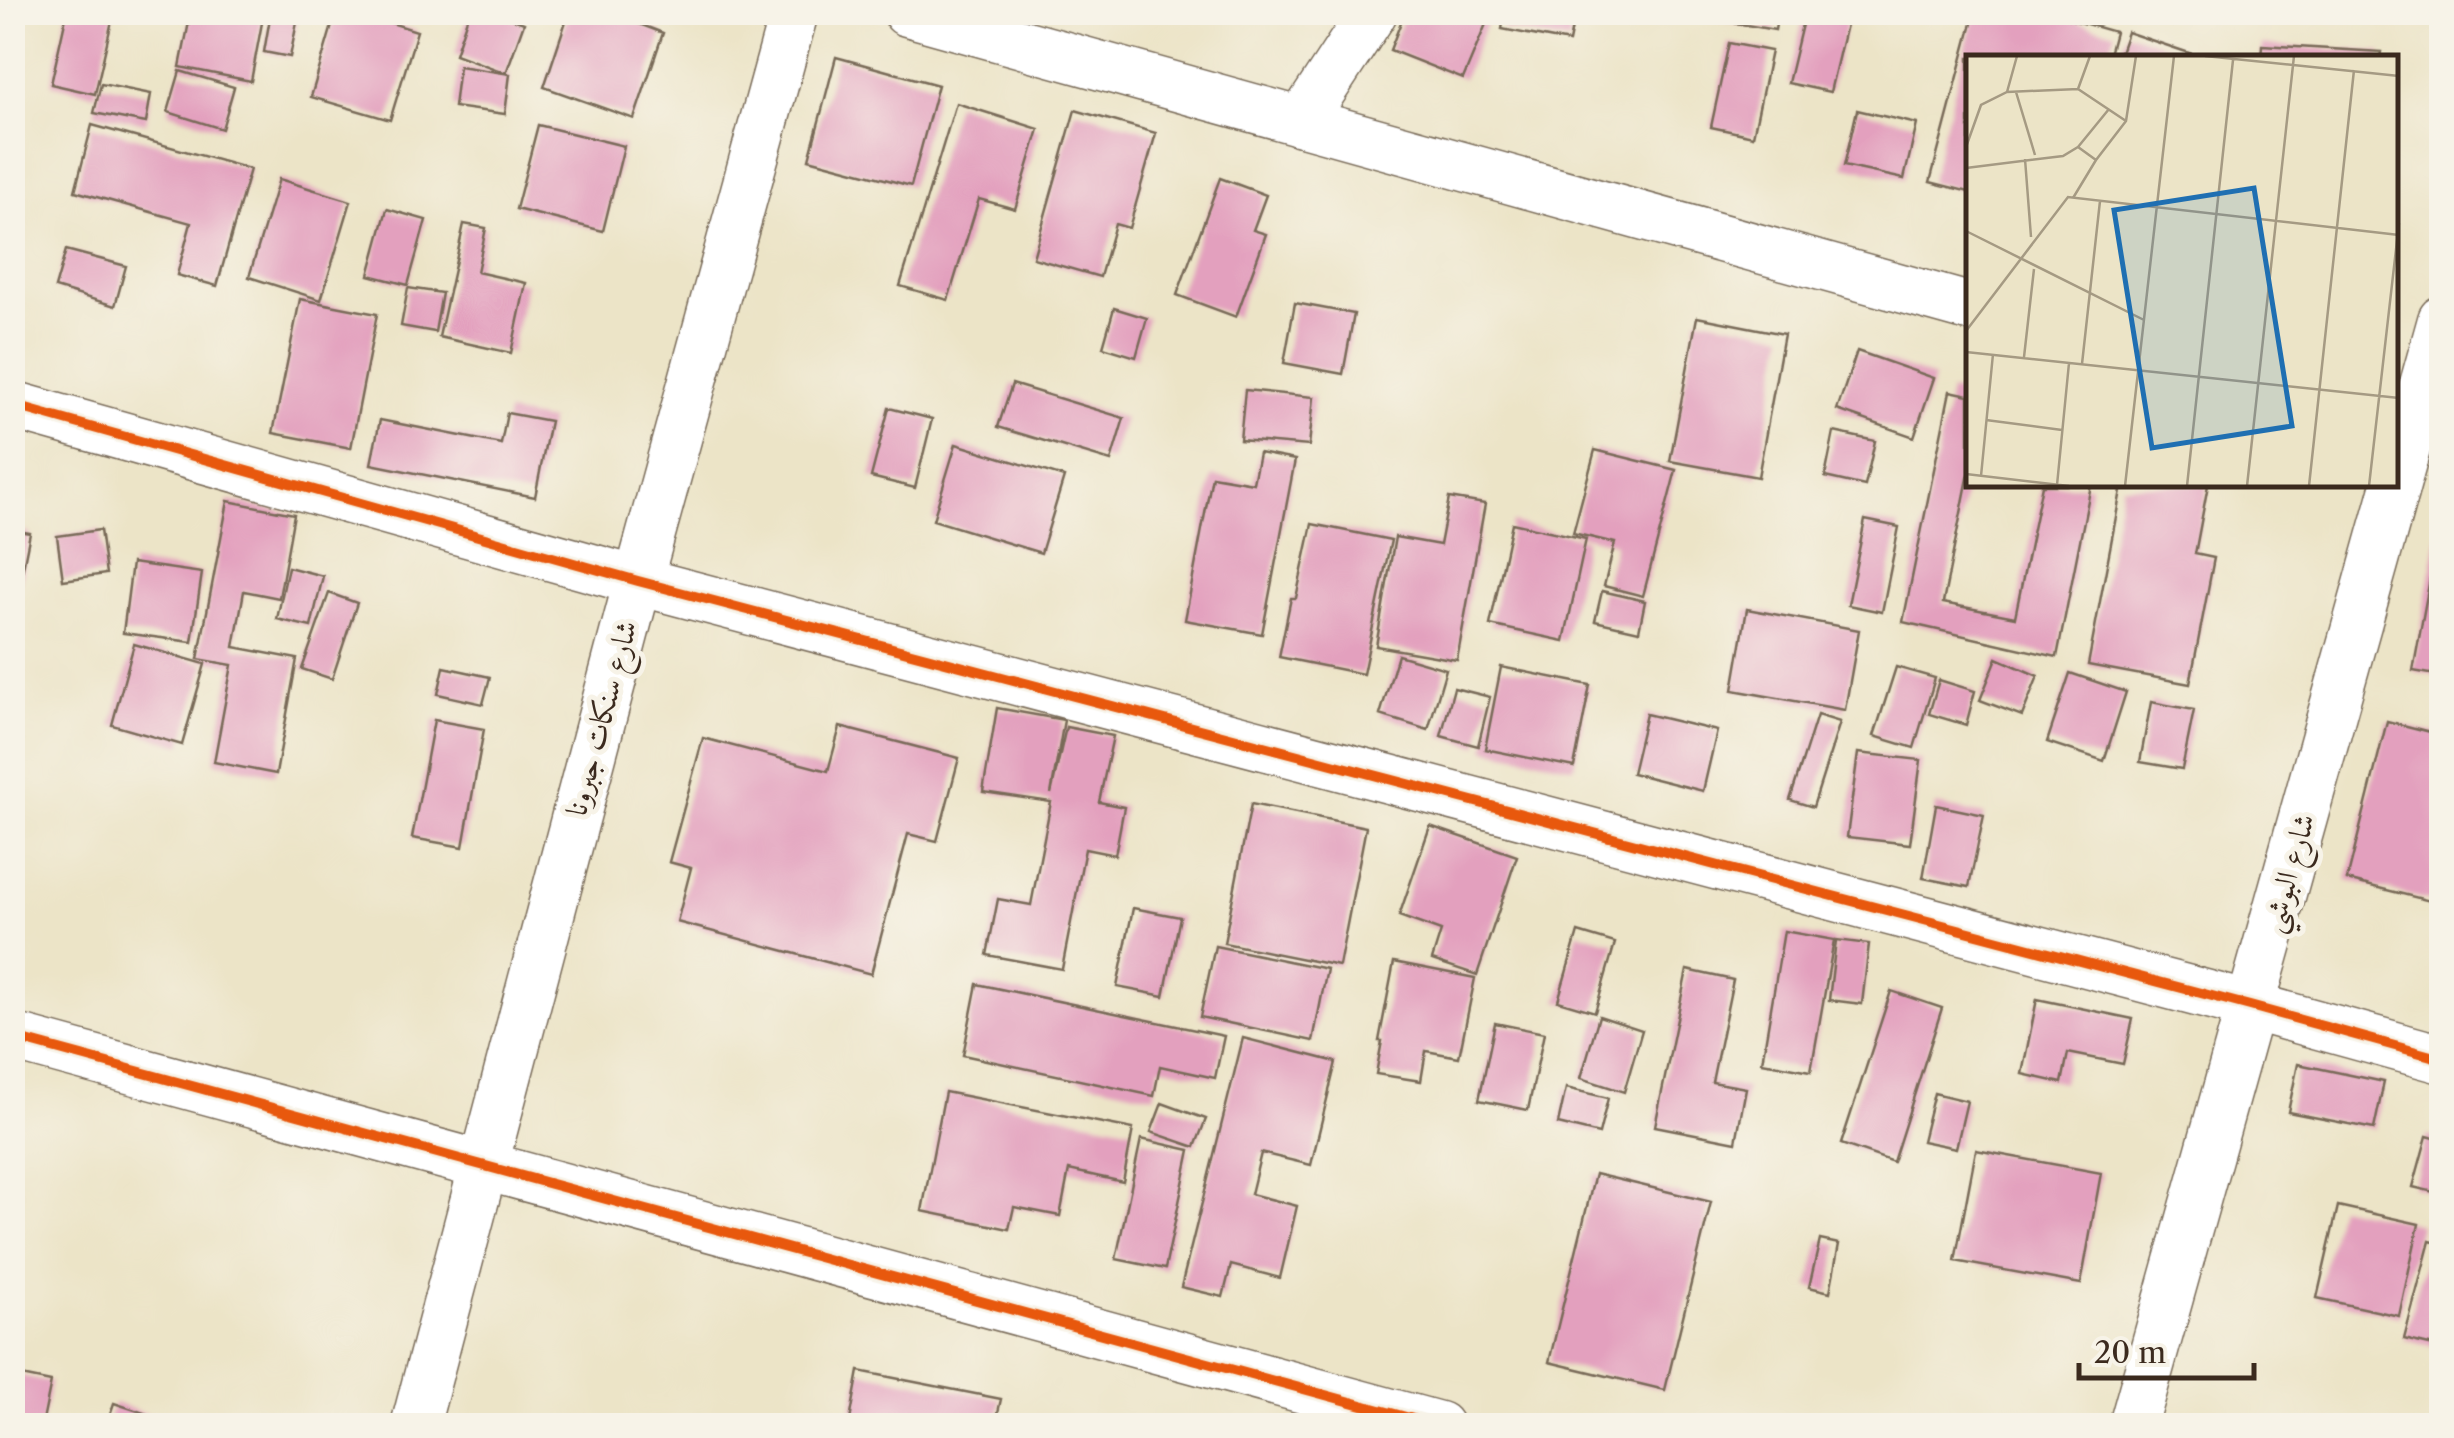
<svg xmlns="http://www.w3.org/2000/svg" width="2454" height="1438" viewBox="0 0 2454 1438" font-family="'Libre Caslon Text',Amiri,serif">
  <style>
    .building { fill: #e3a0be }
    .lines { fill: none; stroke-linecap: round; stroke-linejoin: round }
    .street-casing { stroke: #796b59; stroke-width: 51 }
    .street { stroke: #fff; stroke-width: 48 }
    .cycleway-casing { stroke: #f7f3e8; stroke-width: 16 }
    .cycleway { stroke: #e8590c; stroke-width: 10 }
    .labels { text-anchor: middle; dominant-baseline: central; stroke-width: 10; stroke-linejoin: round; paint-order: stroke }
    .street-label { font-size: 30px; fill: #3b2a1e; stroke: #f7f3e8 }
    .inset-road { fill: none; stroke: #a59a83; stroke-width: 2.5 }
    .view { fill: #1f6fb2; fill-opacity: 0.15; stroke: #1f6fb2; stroke-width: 5 }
    .inset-edge { fill: none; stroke: #3b2a1e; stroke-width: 5 }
  </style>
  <rect width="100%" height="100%" fill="#f7f3e8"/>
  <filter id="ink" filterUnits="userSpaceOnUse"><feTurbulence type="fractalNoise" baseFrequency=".01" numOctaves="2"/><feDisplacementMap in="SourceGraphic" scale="20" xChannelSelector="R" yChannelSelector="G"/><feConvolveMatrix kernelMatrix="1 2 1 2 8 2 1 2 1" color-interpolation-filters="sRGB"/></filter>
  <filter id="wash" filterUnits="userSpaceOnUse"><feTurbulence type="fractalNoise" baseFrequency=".0048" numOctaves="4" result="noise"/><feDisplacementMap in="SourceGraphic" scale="40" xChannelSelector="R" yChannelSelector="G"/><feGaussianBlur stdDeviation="2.25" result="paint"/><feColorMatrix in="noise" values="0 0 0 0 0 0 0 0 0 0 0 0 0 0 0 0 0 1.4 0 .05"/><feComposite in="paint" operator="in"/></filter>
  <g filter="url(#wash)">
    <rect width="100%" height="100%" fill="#ece4c7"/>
    <g id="blocks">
      <g class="building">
        <path d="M67,12h47l-19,82 -44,-10z"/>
        <path d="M191,12h73l-13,69 -71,-14z"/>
        <path d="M271,12h28l-9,45 -26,-5z"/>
        <path d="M336,12h20l61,19 -27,89 -79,-23z"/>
        <path d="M469,12h25l30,11 -18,50 -51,-19z"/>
        <path d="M569,12h39l55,21 -29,86 -90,-32z"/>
        <path d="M1405,12h86l-28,67 -73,-29z"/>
        <path d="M1505,12h70l-6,30 -67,-13z"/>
        <path d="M1719,12h59l-3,18 -57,-10z"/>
        <path d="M1805,12h44l-19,80 -42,-9z"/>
        <path d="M1975,12h69l71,20 -7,26h-139v134l-39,-10z"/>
        <path d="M2127,32l74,25v1h-83z"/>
        <path d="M1729,43l42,8 -18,85 -42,-9z"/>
        <path d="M2262,45l119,7 -1,6h-119z"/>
        <path d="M836,57l102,28 -27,101 -102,-27z"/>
        <path d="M459,66l51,8 -5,40 -51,-7z"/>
        <path d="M180,71l54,16 -12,42 -54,-17z"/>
        <path d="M101,84l50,10 -5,29 -52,-10z"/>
        <path d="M956,103l83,26 -24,80 -36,-10 -31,101 -48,-14z"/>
        <path d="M1075,110l81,23 -27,95 -14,-4 -15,53 -67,-19z"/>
        <path d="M1857,110l60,14 -13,55 -60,-13z"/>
        <path d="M92,125l158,44 -33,117 -40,-11 14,-52 -116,-32z"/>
        <path d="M538,125l86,21 -21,85 -87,-22z"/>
        <path d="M1220,178l46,17 -13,35 13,4 -30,83 -59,-22z"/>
        <path d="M279,179l72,22 -30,99 -72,-23z"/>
        <path d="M387,209l39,11 -18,65 -39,-10z"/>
        <path d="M464,224l22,4 -9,44 49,11 -15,70 -72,-16z"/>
        <path d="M66,250l60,16 -11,40 -60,-18z"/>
        <path d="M408,288l34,5 -7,39 -34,-6z"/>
        <path d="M300,299l77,15 -26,134 -78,-15z"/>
        <path d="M1295,303l59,11 -11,60 -59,-11z"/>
        <path d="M1114,308l33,10 -11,39 -33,-10z"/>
        <path d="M1697,317l87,17 -26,143 -88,-16z"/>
        <path d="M1857,351l77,27 -20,59 -77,-27z"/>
        <path d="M1012,384l112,34 -13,43 -113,-34z"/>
        <path d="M1245,390l69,7 -5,49 -69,-6z"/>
        <path d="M1950,391l19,4v78l-26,130 72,14 27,-132h49l-34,172 -154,-35z"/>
        <path d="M889,408l43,11 -17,69 -44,-11z"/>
        <path d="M507,413l43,8 -15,76 -164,-33 9,-44 121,24z"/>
        <path d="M12,432l12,1 -7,48h-5z"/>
        <path d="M1834,432l41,9 -10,45 -40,-9z"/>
        <path d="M956,444l108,33 -23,76 -108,-33z"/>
        <path d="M1595,450l81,20 -33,126 -39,-10 11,-43 -42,-10z"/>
        <path d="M1259,453l36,7 -33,174 -77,-14 27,-144 41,7z"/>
        <path d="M2122,485h86l-13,69 19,4 -24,126 -102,-19z"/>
        <path d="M1449,498l36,6 -28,156 -81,-14 19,-109 45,8z"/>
        <path d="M228,501l66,13 -15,84 -35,-7 -10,56 63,12 -21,115 -62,-12 18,-97 -34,-6z"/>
        <path d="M1865,520l34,7 -17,85 -34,-7z"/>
        <path d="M1512,523l74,16 -22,102 -74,-16z"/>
        <path d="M1312,524l79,16 -28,134 -84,-17 12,-59h5z"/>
        <path d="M2440,524h2v152l-29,-5z"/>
        <path d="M12,530l18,3 -10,50 -8,-2z"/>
        <path d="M100,530l6,44 -43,6 -6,-44z"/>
        <path d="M132,563l70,10 -10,69 -69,-9z"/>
        <path d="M288,567l35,9 -12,51 -34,-8z"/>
        <path d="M1602,591l43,10 -6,30 -44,-10z"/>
        <path d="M329,593l28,10 -25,76 -30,-10z"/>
        <path d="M1747,609l112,21 -14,80 -112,-20z"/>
        <path d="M134,644l71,20 -23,81 -70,-20z"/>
        <path d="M1398,655l48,14 -18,61 -48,-15z"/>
        <path d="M1997,658l41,18 -16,40 -42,-16z"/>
        <path d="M444,667l46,10 -7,27 -45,-10z"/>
        <path d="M1501,667l89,18 -16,82 -89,-18z"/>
        <path d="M1896,667l39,11 -21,70 -40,-12z"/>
        <path d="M2070,673l56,19 -22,69 -57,-19z"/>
        <path d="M1939,680l36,11 -9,34 -37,-11z"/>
        <path d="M1454,688l36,9 -12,49 -37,-10z"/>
        <path d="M2151,702l43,8 -12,59 -42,-7z"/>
        <path d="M997,708l67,12 -13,74 15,-67 47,9 -14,66 25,5 -9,48 -30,-6 -23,120 -75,-14 11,-56 33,6 20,-103 -68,-10z"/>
        <path d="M1646,714l71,17 -14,60 -71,-18z"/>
        <path d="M1817,715l23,7 -27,85 -23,-7z"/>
        <path d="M434,720l50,9 -21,118 -51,-9z"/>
        <path d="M2387,721l55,14v169l-95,-24z"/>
        <path d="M840,727l119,31 -22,83 -29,-7 -37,140 -194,-52 14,-54 -22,-6 34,-124 125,33z"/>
        <path d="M1858,753l63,7 -11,84 -63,-7z"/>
        <path d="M1251,804l115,23 -27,139 -115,-23z"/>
        <path d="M1936,805l48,10 -15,72 -46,-9z"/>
        <path d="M1430,826l87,30 -40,119 -45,-15 9,-29 -42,-15z"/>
        <path d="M1133,908l47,9 -16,79 -47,-9z"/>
        <path d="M1784,931l50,9 -23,131 -49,-9z"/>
        <path d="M1578,932l37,11 -20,69 -37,-11z"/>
        <path d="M1836,940l33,4 -7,60 -33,-4z"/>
        <path d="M1215,946l112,23 -14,72 -113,-24z"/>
        <path d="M1394,962l81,16 -16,79 -33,-6 -5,30 -45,-7 6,-33h-3z"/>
        <path d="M1687,970l46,10 -21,102 34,6 -10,54 -81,-16z"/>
        <path d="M977,984l247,52 -9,42 -55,-12 -6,30 -191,-41z"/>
        <path d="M1891,991l51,17 -49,154 -52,-18z"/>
        <path d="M2037,999l96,20 -10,45 -55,-11 -6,30 -40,-9z"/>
        <path d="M1599,1016l43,14 -18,62 -43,-14z"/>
        <path d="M1495,1023l49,10 -16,77 -49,-10z"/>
        <path d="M1243,1038l93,24 -25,103 -50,-12 -10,41 46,12 -17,72 -49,-13 -8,32 -42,-10z"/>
        <path d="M2298,1064l86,18 -10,47 -86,-17z"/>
        <path d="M1566,1088l42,10 -9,36 -41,-10z"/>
        <path d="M945,1092l188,37 -10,53 -54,-12 -9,46 -46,-9 -5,22 -87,-18z"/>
        <path d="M1934,1093l33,8 -11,47 -34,-7z"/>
        <path d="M1162,1103l44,16 -11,28 -44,-15z"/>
        <path d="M2427,1136l15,4v54l-29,-7z"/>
        <path d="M1141,1139l49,11 -25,119 -49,-10z"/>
        <path d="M1976,1150l125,23 -20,111 -126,-23z"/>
        <path d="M1595,1174l116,28 -46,188 -116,-28z"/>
        <path d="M2338,1206l81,18 -20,92 -82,-18z"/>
        <path d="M1820,1240l19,4 -9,48 -21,-5z"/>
        <path d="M2430,1241l12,3v91l-4,12 -34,-8z"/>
        <path d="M859,1371l142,28 -6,27h-146z"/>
        <path d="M12,1374l39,8 -9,44h-30z"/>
        <path d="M114,1403l51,17 -2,6h-57z"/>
      </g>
    </g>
  </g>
  <g filter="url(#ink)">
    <use href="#blocks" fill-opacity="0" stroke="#796b59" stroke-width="2.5"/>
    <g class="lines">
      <defs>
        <g id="street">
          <path d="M907,12l1062,295"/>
          <path d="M1301,122l72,-110"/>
          <path d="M12,405l626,176 1612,425 192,53"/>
          <path d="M12,1037l1427,389"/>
          <path d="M415,1426l223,-845 156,-569"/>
          <path d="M2133,1426l309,-1106"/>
        </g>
      </defs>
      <use href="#street" class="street-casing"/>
      <use href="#street" class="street"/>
      <defs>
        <g id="cycleway">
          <path d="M12,405l626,176 1612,425 192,53"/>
          <path d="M12,1037l1427,389"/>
        </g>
      </defs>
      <use href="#cycleway" class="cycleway-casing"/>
      <use href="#cycleway" class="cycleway"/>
    </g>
  </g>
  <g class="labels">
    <g class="street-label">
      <text transform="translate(601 718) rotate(-75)">شارع سنكات جبرونا</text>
      <text transform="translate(2288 873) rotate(-74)">شارع البوشي</text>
    </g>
  </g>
  <g transform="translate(1966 55)">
    <rect width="432" height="432" fill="#ece4c7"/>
    <path class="inset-road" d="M239,1l194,20M112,34l12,-33M41,37l10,-36M50,37l19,63M0,92l15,-42 26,-13 71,-3 48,32M112,92l31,-38M59,104l6,78M0,113l97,-12 15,-9 18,13 30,-39 10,-65M107,143l23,-38M0,176l178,89M0,276l102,-134 331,38M0,297l433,46M58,302l10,-88M116,309l18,-163M20,365l76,10M0,419l103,12M15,421l12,-122M91,430l12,-122M159,431l49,-430M221,431l46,-426M281,431l47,-430M343,431l45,-416M403,431l30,-263"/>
    <path class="view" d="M288,133l38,238 -140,22 -38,-238z"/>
    <rect width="432" height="432" class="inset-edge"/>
  </g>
  <rect width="2454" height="1438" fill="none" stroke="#f7f3e8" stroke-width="50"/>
  <path d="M2079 1363v15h175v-15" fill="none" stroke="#3b2a1e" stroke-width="5"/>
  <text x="2094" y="1363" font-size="30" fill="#3b2a1e" stroke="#f7f3e8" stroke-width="8" paint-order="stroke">20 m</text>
</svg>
